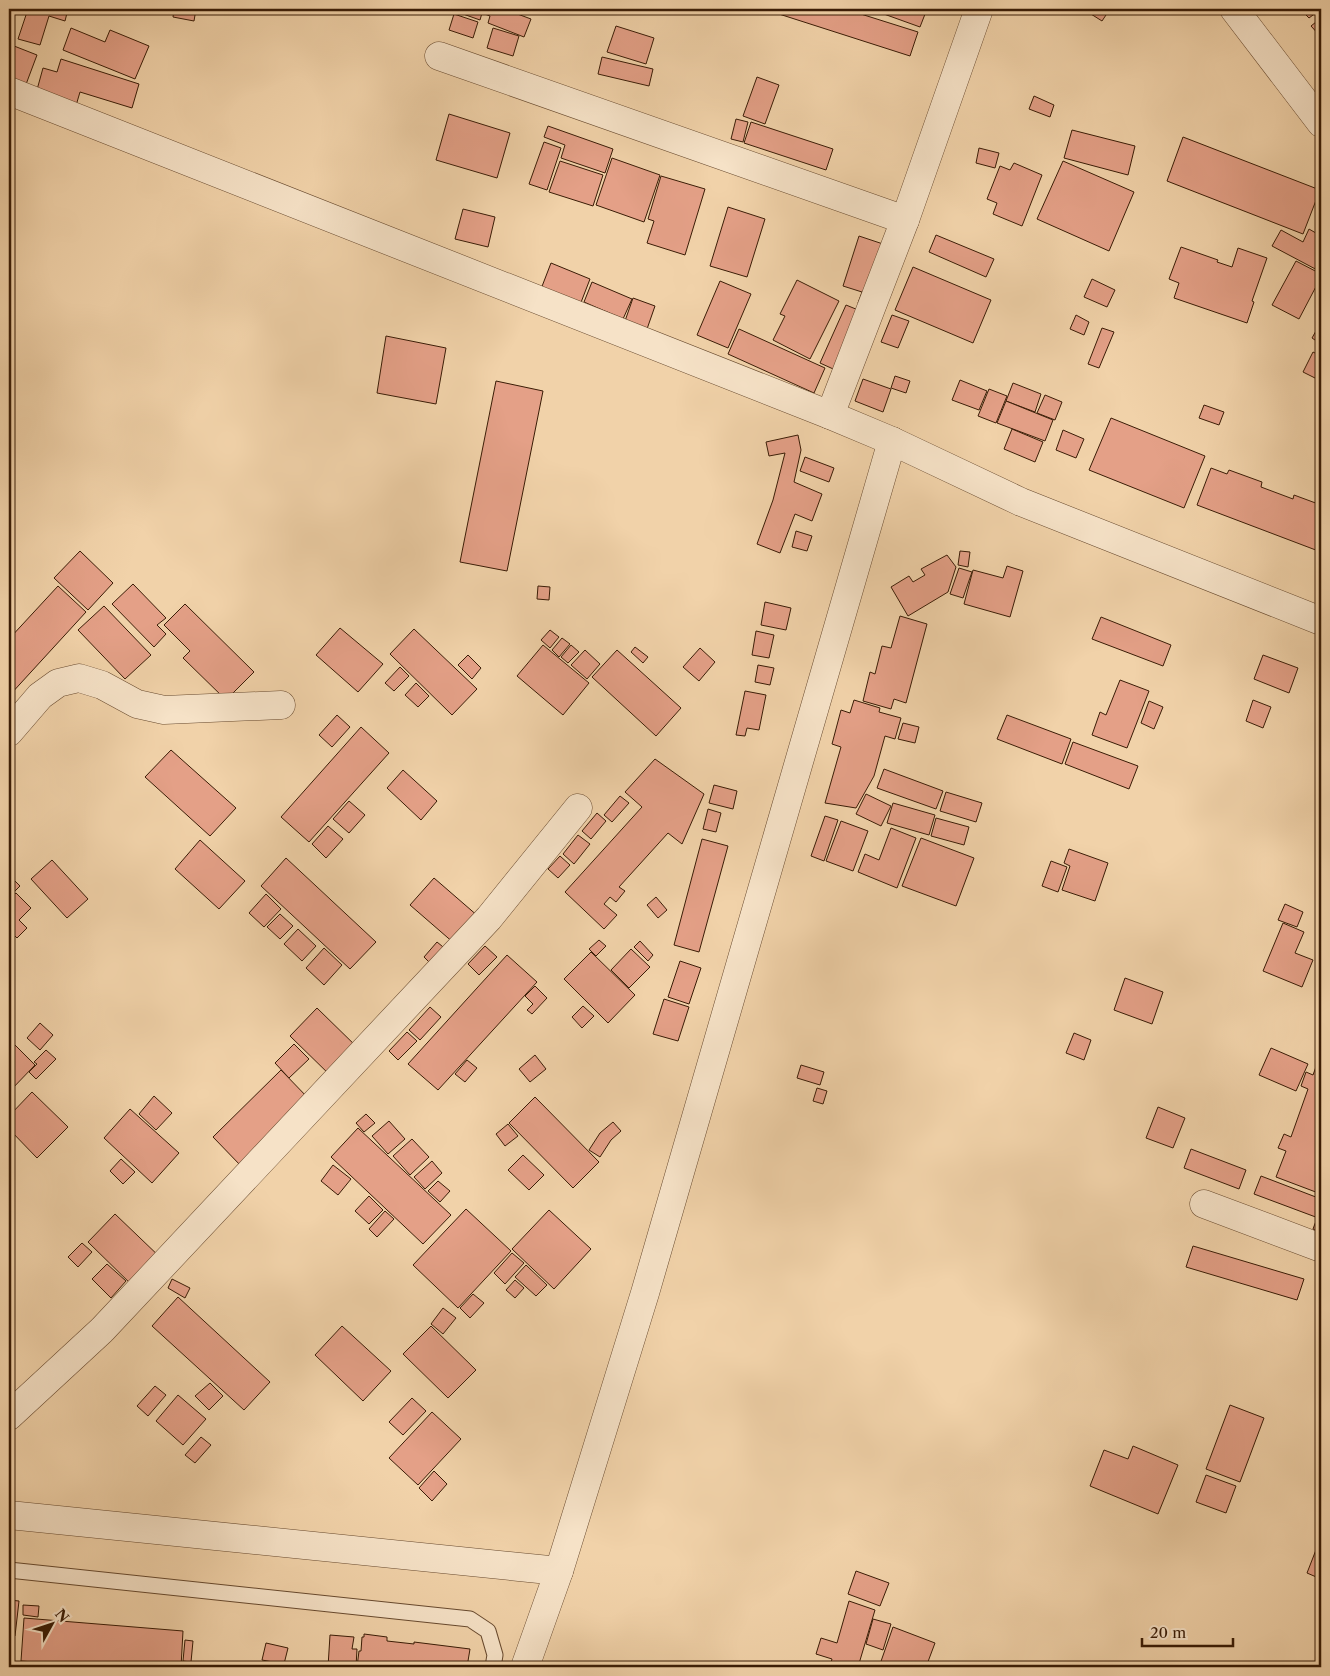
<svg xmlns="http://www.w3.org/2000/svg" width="1330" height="1676" viewBox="0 0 1330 1676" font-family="'Libre Caslon Text',serif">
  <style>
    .building { fill: #e4a087; stroke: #3a1c06 }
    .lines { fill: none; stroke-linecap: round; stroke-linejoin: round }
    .lane-casing { stroke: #684a2f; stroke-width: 17 }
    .street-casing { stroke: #684a2f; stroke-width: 29 }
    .lane { stroke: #f6e2c7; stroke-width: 15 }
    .street { stroke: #f6e2c7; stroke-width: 28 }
  </style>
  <rect width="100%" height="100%" fill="#f1d2a9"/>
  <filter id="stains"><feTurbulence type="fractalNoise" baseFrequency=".004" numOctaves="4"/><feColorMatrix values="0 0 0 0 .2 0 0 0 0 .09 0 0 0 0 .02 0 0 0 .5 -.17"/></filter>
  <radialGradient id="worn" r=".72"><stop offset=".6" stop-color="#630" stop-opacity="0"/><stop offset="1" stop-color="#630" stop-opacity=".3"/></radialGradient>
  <g class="building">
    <path d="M28,9h40l-3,12 -16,-5 -9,29 -22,-6z"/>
    <path d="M174,9h22l-2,12 -21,-4z"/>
    <path d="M465,9h39l27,10 -7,18 -36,-14 2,-7 -8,-3 -2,7 -17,-6z"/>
    <path d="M781,9h64l73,23 -8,24 -131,-42z"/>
    <path d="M870,9h57l-7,18z"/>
    <path d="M1083,9h27l-8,12z"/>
    <path d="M1300,9h21v5l-1,1 -3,-3 -8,6z"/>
    <path d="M454,14l24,8 -5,16 -24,-8z"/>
    <path d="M1321,18v19l-10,-11z"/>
    <path d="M616,26l38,12 -8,26 -39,-12z"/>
    <path d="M71,28l34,14 5,-12 39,16 -14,33 -72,-29z"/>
    <path d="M493,28l26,8 -6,20 -26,-8z"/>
    <path d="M9,44l28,11 -12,32 -16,-6z"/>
    <path d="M602,57l51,12 -4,17 -51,-12z"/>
    <path d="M61,59l78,25 -7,24 -52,-16 -5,17 -40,-12 8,-29 14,4z"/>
    <path d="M757,77l22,8 -14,39 -22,-8z"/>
    <path d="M1034,96l20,9 -4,12 -21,-8z"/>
    <path d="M449,114l61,19 -13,45 -61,-18z"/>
    <path d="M736,119l12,3 -5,20 -12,-3z"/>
    <path d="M751,122l82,27 -7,21 -82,-27z"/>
    <path d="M548,126l65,23 -8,24 -44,-15 4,-13 -21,-8z"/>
    <path d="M1072,130l63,16 -7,29 -64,-17z"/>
    <path d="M1183,137l137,53 -17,44 -136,-53z"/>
    <path d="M544,142l17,6 -14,42 -18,-6z"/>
    <path d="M979,148l20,5 -4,15 -19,-5z"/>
    <path d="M612,158l48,17 -16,47 -48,-17z"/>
    <path d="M560,161l43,14 -10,31 -44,-14z"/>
    <path d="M1063,161l71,31 -25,59 -72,-32z"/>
    <path d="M1014,163l28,12 -20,51 -29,-12 4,-11 -10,-4 13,-33 10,4z"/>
    <path d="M661,176l44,13 -20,66 -38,-12 7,-22 -6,-2z"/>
    <path d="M728,207l37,12 -18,58 -37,-11z"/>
    <path d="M463,209l32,8 -7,30 -33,-8z"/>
    <path d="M1309,229l12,7v36l-49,-26 9,-16 22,12z"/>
    <path d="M936,235l58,24 -8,18 -57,-25z"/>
    <path d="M859,236l27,9 -20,60 -8,-2 4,-11 -19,-6z"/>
    <path d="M1181,247l37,13 -1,2 15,5 6,-19 29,10 -15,43 2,1 -7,21 -73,-25 5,-15 -10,-4z"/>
    <path d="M1296,261l25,13v3l-22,42 -27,-14z"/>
    <path d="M551,263l39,16 -10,26 -39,-16z"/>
    <path d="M913,267l78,33 -18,43 -78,-33z"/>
    <path d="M1092,279l23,11 -8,17 -23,-10z"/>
    <path d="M797,280l42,21 -29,58 -37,-19 12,-24 -5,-2z"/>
    <path d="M720,281l31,13 -23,54 -31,-13z"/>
    <path d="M592,282l40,17 -9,20 -39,-17z"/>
    <path d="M633,298l22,8 -8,23 -22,-8z"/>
    <path d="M846,305l22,9 -26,59 -22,-10z"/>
    <path d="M892,315l17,6 -11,27 -17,-6z"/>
    <path d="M1076,315l13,7 -5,13 -14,-6z"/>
    <path d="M1321,322v22l-9,-6z"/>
    <path d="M1102,328l12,4 -15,36 -11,-4z"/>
    <path d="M739,329l86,39 -11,25 -86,-39z"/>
    <path d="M386,336l60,12 -10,56 -59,-11z"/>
    <path d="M1313,352l8,4v25l-18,-9z"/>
    <path d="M895,376l15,5 -4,12 -15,-5z"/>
    <path d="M863,379l28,10 -8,23 -28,-11z"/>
    <path d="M960,380l27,11 -8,19 -27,-10z"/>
    <path d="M496,381l47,10 -36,180 -47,-9z"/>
    <path d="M1013,383l28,11 -6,18 -29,-11z"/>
    <path d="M989,389l18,7 -11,27 -18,-7z"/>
    <path d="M1045,395l17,7 -7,18 -18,-7z"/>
    <path d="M1006,401l47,19 -8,21 -48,-18z"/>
    <path d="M1204,405l20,7 -5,13 -20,-7z"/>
    <path d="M1111,418l94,38 -21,52 -95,-38z"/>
    <path d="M1012,429l31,13 -8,20 -31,-13z"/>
    <path d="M1063,430l21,9 -8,19 -20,-8z"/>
    <path d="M798,435l3,15 -7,32 28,12 -10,27 -17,-7 -15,39 -23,-9 16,-44 12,-47 -16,3 -3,-14z"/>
    <path d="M805,457l29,11 -5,14 -29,-11z"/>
    <path d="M1211,468l16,6 2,-4 33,12 -1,5 32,12 1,-4 27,10v47l-124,-47z"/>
    <path d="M796,531l16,5 -5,15 -15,-4z"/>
    <path d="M80,551l33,32 -25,27 -34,-32z"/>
    <path d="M960,551l10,1 -2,15 -10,-2z"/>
    <path d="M947,555l9,12 -8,25 -40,24 -17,-29 18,-11 4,6 12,-7 -4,-6z"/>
    <path d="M1007,566l16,5 -13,46 -46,-13 9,-34 30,8z"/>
    <path d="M959,568l13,4 -9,26 -13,-4z"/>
    <path d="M133,584l33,34 -9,7 9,9 -12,13 -42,-43z"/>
    <path d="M58,586l28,26 -77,84v-57z"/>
    <path d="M538,586l12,1 -1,13 -12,-1z"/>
    <path d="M765,602l26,6 -5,22 -25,-5z"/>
    <path d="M185,604l69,68 -28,28 -43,-42 7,-7 -26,-26z"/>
    <path d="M104,606l47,49 -26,24 -47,-49z"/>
    <path d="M900,616l27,8 -21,79 -12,-4 -3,10 -28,-8 7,-29 5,2 7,-28 9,2z"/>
    <path d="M1101,617l70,28 -8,21 -71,-27z"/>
    <path d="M340,628l43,36 -25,28 -42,-37z"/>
    <path d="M414,629l63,60 -25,26 -62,-61z"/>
    <path d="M550,630l9,7 -9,11 -9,-8z"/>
    <path d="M756,631l18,4 -5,23 -17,-3z"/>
    <path d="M562,638l8,6 -11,13 -7,-7z"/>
    <path d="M543,645l46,38 -26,32 -46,-39z"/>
    <path d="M571,645l8,7 -11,11 -7,-6z"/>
    <path d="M635,647l13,10 -5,6 -12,-11z"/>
    <path d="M700,648l15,14 -16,19 -16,-14z"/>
    <path d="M585,650l15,14 -13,15 -16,-14z"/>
    <path d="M617,650l64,58 -25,28 -64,-59z"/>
    <path d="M468,655l13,13 -9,11 -14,-14z"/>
    <path d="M1263,655l35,13 -9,25 -35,-14z"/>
    <path d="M758,665l16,3 -4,17 -15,-3z"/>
    <path d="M400,667l9,9 -15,15 -9,-8z"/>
    <path d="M1120,680l29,11 -22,57 -35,-13 8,-23 6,3z"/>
    <path d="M416,683l13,13 -11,11 -13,-12z"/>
    <path d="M745,691l21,4 -7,35 -12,-2 -2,8 -9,-1z"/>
    <path d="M854,700l26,8 -1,4 22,6 -6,21 -10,-3 -11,40 -18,32 -31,-5 16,-56 -9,-3 9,-34 9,3z"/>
    <path d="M1253,700l18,7 -8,21 -17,-7z"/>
    <path d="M1149,701l14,6 -9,22 -13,-6z"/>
    <path d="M337,715l13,12 -18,20 -13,-12z"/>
    <path d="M1007,715l64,24 -9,25 -65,-25z"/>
    <path d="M903,723l16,4 -4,16 -17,-4z"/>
    <path d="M361,727l28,26 -80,89 -28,-25z"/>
    <path d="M1073,742l65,24 -9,23 -64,-25z"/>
    <path d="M171,750l65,58 -26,28 -65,-59z"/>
    <path d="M655,759l49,35 -22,50 -14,-11 -49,54 6,4 -9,11 -6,-5 -6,7 13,11 -13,14 -39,-37 77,-85 -17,-15z"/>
    <path d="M884,769l59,22 -7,18 -59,-21z"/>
    <path d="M403,770l34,31 -16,19 -34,-32z"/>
    <path d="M714,785l23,6 -4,18 -24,-6z"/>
    <path d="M946,792l36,11 -6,19 -36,-11z"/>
    <path d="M866,794l25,12 -10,20 -25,-12z"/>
    <path d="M620,796l9,7 -17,19 -8,-7z"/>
    <path d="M349,801l16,14 -16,18 -16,-14z"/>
    <path d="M893,803l42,12 -6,20 -42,-12z"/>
    <path d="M708,809l13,4 -5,19 -13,-3z"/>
    <path d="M597,813l9,8 -15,18 -9,-8z"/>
    <path d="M825,816l13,4 -14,41 -13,-5z"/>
    <path d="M936,818l33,9 -5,18 -33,-9z"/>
    <path d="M841,821l27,10 -15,40 -27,-10z"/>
    <path d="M328,826l15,13 -17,19 -14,-14z"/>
    <path d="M891,828l25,10 -19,50 -39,-16 7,-18 14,6z"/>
    <path d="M578,835l12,9 -16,20 -11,-10z"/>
    <path d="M921,838l53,20 -18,48 -54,-20z"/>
    <path d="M702,839l26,7 -29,106 -25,-7z"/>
    <path d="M200,840l45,41 -26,28 -44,-40z"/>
    <path d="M1069,849l39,14 -13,38 -33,-11 8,-24 -6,-3z"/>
    <path d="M560,856l10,9 -12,13 -10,-9z"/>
    <path d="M286,858l90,84 -26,27 -89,-83z"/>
    <path d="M52,860l36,39 -21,19 -36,-39z"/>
    <path d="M1051,861l16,6 -9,25 -16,-6z"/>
    <path d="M12,878l8,8 -11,11v-16z"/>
    <path d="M434,878l45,39 -24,27 -45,-39z"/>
    <path d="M16,893l15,15 -12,12 8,8 -10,10 -8,-8v-30z"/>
    <path d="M266,894l15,15 -17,18 -15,-14z"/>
    <path d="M656,897l11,13 -9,8 -11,-13z"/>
    <path d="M1285,904l18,8 -6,15 -19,-7z"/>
    <path d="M280,914l13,12 -13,13 -13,-12z"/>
    <path d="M1283,923l21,9 -9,21 18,7 -11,27 -39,-16z"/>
    <path d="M298,929l18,17 -14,15 -18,-17z"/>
    <path d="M599,940l7,6 -10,10 -7,-7z"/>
    <path d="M640,941l13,14 -5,6 -14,-14z"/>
    <path d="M437,942l11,9 -14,16 -10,-10z"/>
    <path d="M485,946l12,11 -18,18 -11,-11z"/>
    <path d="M324,948l18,17 -18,20 -18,-17z"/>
    <path d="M631,949l19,18 -21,21 -18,-18z"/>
    <path d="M591,952l44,43 -27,28 -44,-44z"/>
    <path d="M507,955l30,27 -99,108 -30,-26z"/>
    <path d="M680,961l21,7 -12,36 -21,-7z"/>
    <path d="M1125,978l38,14 -11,32 -38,-14z"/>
    <path d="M535,986l12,12 -15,16 -5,-4 6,-6 -8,-8z"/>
    <path d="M664,999l25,8 -11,34 -25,-7z"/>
    <path d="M583,1006l11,10 -12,12 -10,-11z"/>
    <path d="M430,1007l11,10 -21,23 -11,-10z"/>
    <path d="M317,1008l44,43 -27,28 -44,-43z"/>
    <path d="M40,1023l13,12 -13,15 -13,-12z"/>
    <path d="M407,1032l10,9 -19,19 -9,-9z"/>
    <path d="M1074,1033l17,7 -7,20 -18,-7z"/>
    <path d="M9,1039l26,26 -26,27z"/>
    <path d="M294,1044l15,15 -20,19 -14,-15z"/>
    <path d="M1271,1048l37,16 -12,27 -37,-16z"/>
    <path d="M46,1050l10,9 -20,20 -7,-7 8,-8 -3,-2z"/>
    <path d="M1321,1053v141l-45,-17 10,-26 -8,-3 6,-14 7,3 17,-48 -7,-3 5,-14 7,3z"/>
    <path d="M535,1055l11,14 -16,13 -11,-13z"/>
    <path d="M467,1060l10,8 -12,14 -10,-8z"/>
    <path d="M801,1065l23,7 -4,13 -23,-7z"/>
    <path d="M281,1070l29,30 -68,67 -29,-30z"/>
    <path d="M817,1088l10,3 -4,13 -10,-3z"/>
    <path d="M32,1092l36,35 -31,31 -28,-29v-13z"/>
    <path d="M154,1096l18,17 -16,17 -17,-16z"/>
    <path d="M535,1097l64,65 -26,26 -64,-65z"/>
    <path d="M1158,1107l27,11 -12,30 -27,-10z"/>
    <path d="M130,1109l49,44 -27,30 -48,-45z"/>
    <path d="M366,1114l9,9 -11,9 -8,-9z"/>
    <path d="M389,1121l16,18 -17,15 -16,-18z"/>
    <path d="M613,1122l8,9 -10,9 -11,17 -11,-7 11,-17z"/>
    <path d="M508,1124l10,12 -13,10 -9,-12z"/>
    <path d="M358,1128l93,87 -28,29 -92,-87z"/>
    <path d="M412,1139l17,18 -19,18 -17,-19z"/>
    <path d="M1191,1149l55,21 -7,19 -55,-21z"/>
    <path d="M523,1155l21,20 -15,15 -21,-20z"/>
    <path d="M121,1159l14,13 -12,12 -13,-13z"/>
    <path d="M432,1161l10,12 -17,16 -11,-12z"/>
    <path d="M333,1165l18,14 -13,16 -17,-14z"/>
    <path d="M1261,1176l60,23v20l-67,-25z"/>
    <path d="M438,1181l12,10 -10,11 -12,-11z"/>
    <path d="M369,1196l14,14 -14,14 -14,-13z"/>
    <path d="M466,1209l45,42 -53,57 -45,-43z"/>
    <path d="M549,1210l42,39 -37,40 -42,-40z"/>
    <path d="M385,1211l9,8 -17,18 -8,-8z"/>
    <path d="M115,1214l48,46 -27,29 -48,-47z"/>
    <path d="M1316,1221l5,2v10l-8,-4z"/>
    <path d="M82,1243l10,9 -14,15 -10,-10z"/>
    <path d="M1193,1246l111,33 -7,21 -111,-33z"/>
    <path d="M512,1253l12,10 -19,21 -11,-11z"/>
    <path d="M107,1264l19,17 -15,17 -19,-19z"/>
    <path d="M526,1265l21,20 -11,11 -21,-19z"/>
    <path d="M172,1279l18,9 -5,10 -17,-10z"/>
    <path d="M515,1280l9,8 -9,10 -9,-8z"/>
    <path d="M473,1294l11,9 -14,15 -10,-10z"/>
    <path d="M178,1297l92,85 -26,28 -92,-84z"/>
    <path d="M443,1308l13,10 -13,16 -12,-10z"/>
    <path d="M342,1326l49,45 -28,30 -48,-46z"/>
    <path d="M431,1326l45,44 -28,28 -45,-44z"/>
    <path d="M210,1383l13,13 -14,14 -14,-14z"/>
    <path d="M155,1386l11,9 -18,21 -11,-10z"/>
    <path d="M178,1395l28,24 -23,26 -27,-24z"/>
    <path d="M412,1398l14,13 -23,24 -14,-13z"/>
    <path d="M1230,1405l34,13 -24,64 -34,-13z"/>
    <path d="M432,1412l29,27 -43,46 -29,-27z"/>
    <path d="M201,1437l10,8 -16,18 -10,-8z"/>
    <path d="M1133,1446l45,19 -20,49 -68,-28 14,-36 24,9z"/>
    <path d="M434,1471l13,13 -15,17 -13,-13z"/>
    <path d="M1206,1475l30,11 -10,27 -30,-11z"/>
    <path d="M1321,1537v42l-14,-6z"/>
    <path d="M856,1571l33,12 -9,23 -32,-12z"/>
    <path d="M9,1600l10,1 -4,35 -6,-1z"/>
    <path d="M849,1601l26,9 -17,57h-23l-5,-1 2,-7 -16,-5 5,-16 16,5z"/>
    <path d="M23,1605l16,1 -1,11 -15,-2z"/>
    <path d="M24,1618l159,13 -2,36h-81l-79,-6z"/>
    <path d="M873,1619l18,5 -8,26 -17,-6z"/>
    <path d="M893,1627l42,16 -9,24h-55l1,-2 7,2z"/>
    <path d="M364,1634l23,3v4l27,3v-2l56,7 -3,18h-110l2,-16h2l1,-14h2z"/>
    <path d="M330,1635l24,2 -2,12h5l-1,18h-28z"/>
    <path d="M185,1640l8,1 -2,21 -8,-1z"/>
    <path d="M266,1643l22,5 -4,16 -22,-4z"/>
  </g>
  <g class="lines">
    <defs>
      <path id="lane" d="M9,1570l461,49 18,12 7,24 -2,12"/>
      <g id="street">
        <path d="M1234,9l87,114"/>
        <path d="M439,56l466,164"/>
        <path d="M9,91l821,324 62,26 129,61 300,119"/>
        <path d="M830,415l75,-195 74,-211"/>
        <path d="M9,732l31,-36 18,-13 21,-5 23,7 35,19 27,6 117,-5"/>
        <path d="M1204,1204l117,44"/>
        <path d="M9,1416l93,-86 387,-412 89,-110"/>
        <path d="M9,1515l550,56"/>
        <path d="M525,1667l34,-96 86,-278 247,-852"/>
      </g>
    </defs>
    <use href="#lane" class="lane-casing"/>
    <use href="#street" class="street-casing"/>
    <use href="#lane" class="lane"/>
    <use href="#street" class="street"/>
  </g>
  <rect width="1330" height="1676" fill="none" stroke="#f1d2a9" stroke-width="30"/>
  <rect x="10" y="10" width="1310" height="1656" fill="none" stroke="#3a1c06" stroke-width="2.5"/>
  <rect x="15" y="15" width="1300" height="1646" fill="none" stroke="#3a1c06"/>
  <g transform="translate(52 1624) rotate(50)" stroke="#f6e2c7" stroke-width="4" paint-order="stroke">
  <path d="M0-4L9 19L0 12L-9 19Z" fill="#3a1c06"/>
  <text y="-8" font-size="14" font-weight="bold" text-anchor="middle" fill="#3a1c06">N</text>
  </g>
  <path d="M1142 1638v8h91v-8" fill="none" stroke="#3a1c06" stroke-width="2.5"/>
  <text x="1150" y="1638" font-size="15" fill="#3a1c06" stroke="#f6e2c7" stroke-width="4" paint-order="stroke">20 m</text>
  <rect width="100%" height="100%" filter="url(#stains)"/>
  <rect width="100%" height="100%" fill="url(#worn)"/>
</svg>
